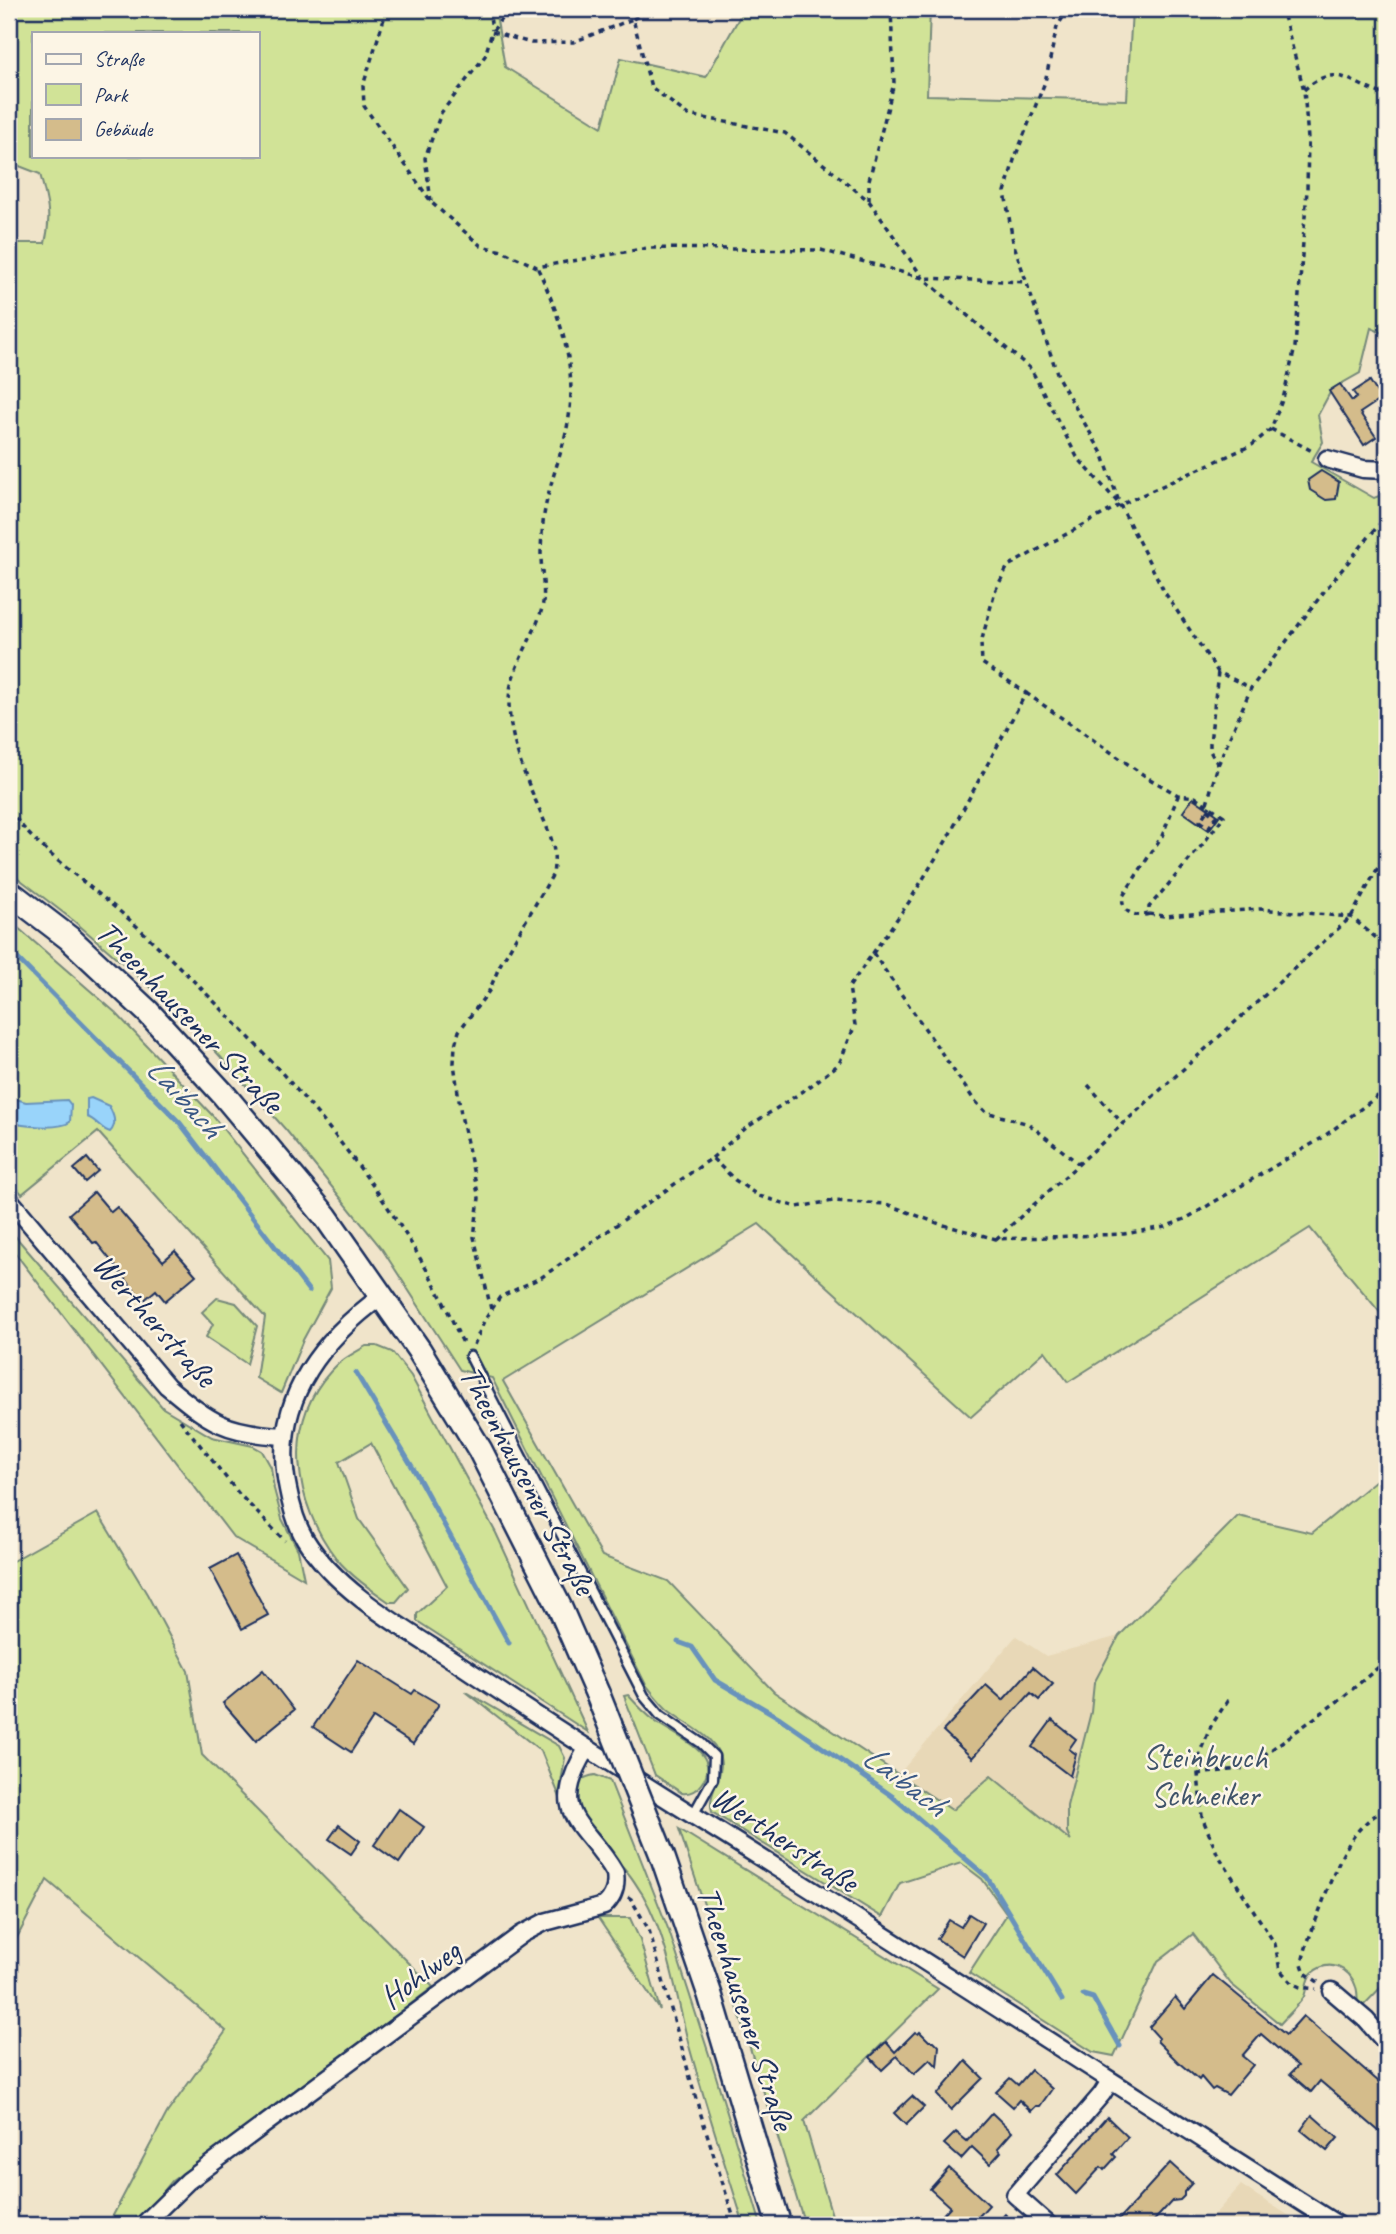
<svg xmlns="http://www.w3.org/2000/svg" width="1396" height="2234" viewBox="0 0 1396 2234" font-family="Caveat,sans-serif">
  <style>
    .built { fill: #e8d8b7 }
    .green { fill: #d1e397; stroke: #76897a; stroke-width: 2; fill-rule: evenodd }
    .water { fill: #99d4fa; stroke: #6792bc; stroke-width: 2 }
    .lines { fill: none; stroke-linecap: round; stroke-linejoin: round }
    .stream { stroke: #6792bc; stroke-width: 5 }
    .building { fill: #d4bc8b; stroke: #1b2f5e; stroke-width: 2 }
    .service-casing { stroke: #1b2f5e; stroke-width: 13 }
    .minor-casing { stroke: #1b2f5e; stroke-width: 21 }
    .secondary-casing { stroke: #1b2f5e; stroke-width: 28 }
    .path { stroke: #1b2f5e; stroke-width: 3.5; stroke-dasharray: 5 5; stroke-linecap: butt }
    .service { stroke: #fcf5e5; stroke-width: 8 }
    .minor { stroke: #fcf5e5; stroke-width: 16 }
    .secondary { stroke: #fcf5e5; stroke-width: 23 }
    .secondary-bridge-casing { stroke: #1b2f5e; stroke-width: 28; stroke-linecap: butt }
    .secondary-bridge { stroke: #fcf5e5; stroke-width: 23 }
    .labels { text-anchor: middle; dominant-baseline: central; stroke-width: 5; stroke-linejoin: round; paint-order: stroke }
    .street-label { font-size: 33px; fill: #1b2f5e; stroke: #fcf5e5 }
    .park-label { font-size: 33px; fill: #3f5369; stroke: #fcf5e5 }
    .water-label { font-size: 35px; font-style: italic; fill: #3a5885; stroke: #fcf5e5 }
  </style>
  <rect width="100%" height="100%" fill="#f0e4ca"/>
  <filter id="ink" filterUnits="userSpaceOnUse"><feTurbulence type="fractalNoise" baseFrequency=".0143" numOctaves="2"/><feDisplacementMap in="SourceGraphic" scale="14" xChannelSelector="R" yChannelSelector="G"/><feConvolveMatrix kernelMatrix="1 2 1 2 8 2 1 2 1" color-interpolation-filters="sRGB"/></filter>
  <g filter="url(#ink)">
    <g class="built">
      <path d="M1016,1636l30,20 73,-20 -25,47 -6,67 -16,91 -81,-64 -39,34 -53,-37z"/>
      <path d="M1241,2185l18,12 45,28h-99z"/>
    </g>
    <g class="green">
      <path d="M9,9h486l10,58 97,60 19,-69 85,19 38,-68h186l-3,86 200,5 5,-91h255v326l-16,-7 -11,45 -28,16 -14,26 5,27 -12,20 63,36 13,-5v828l-77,-93 -242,154 -23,-31 -74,66 -212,-193 -256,157 99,175 66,25 106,111 178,118 39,-34 80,65 -4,-9v-26l24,-94 3,-29 25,-47 119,-120 74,17 75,-62v510l-25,26 -4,-3c-1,-5 0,-12 -2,-17 -6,-19 -27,-29 -44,-14 -8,8 -4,18 -9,25 -6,9 -15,17 -23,26l-49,-40 -38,-50 -35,27 -44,95 -21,-4 -124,-79 38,-59 -25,-35 -21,-16 -61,20 -18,34 -170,-105c-5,-17 9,-31 9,-48 -1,-27 -35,-39 -53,-54 -8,-7 -15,-17 -22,-25l-154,-307 -32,-8 -78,-121 -96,-119 -102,-114 -110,-95 -65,-50v-628h36c7,-27 2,-43 -5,-69l-31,-12zM33,33h224v123h-224z"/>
      <path d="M9,920l107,93 96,102 116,146 3,27 -28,52 -22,53 -25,-15 9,-61 -167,-185 -76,62 -13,-15z"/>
      <path d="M9,1229l154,179 49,29 41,9 9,5 9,16 3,22 8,30 16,31 6,29 -71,-42 -224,-292z"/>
      <path d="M217,1298l19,5 21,23 -10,38 -41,-27 7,-13 -11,-12z"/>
      <path d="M366,1346h11l15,6 19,24 85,157 92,199 -171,-111v-7l30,-28 -76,-143 -32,19 20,57 49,69 -12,14h-7c-19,-13 -38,-26 -53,-44 -42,-54 -54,-134 -5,-187 9,-11 23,-18 35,-25z"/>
      <path d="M98,1513l49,81 41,77 14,84 231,232 -141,108 -120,86 -36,44h-28l59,-112 59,-82 -179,-151 -38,73v-390z"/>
      <path d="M465,1691l94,55 6,12 -6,37 -18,-44z"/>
      <path d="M628,1695c9,10 18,19 28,27 19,14 69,32 45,62 -5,7 -11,10 -19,9l-27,-18 -31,-79z"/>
      <path d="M595,1775l15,6 59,150 46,142 46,152h-17c-19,-61 -39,-121 -56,-183 -12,-48 -20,-103 -45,-147 -5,-7 -9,-15 -15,-22 -13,-17 -90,-89 -33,-98z"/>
      <path d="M679,1829l259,160 -134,132 30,101 3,3h-32l-77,-248z"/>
      <path d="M598,1918h32l10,22 20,70z"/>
    </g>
    <g class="water">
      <path d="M9,1097l17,5 41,-2 4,5 -1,17c-11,8 -48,4 -61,0z"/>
      <path d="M91,1098l18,8c4,8 9,18 1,26 -9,-2 -13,-12 -23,-15v-18z"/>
    </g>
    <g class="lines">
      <g class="stream">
        <path d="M9,950l171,173 129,168"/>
        <path d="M356,1373l57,95 96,175"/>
        <path d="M678,1642l14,5 23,33 65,38 112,78 95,81 75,123"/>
        <path d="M1083,1995l10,3 27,48"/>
      </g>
    </g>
    <g class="building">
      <path d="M1370,381l11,18 -21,14 16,24 -12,8 -35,-54 11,-7 12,17 5,-4 -4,-5z"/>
      <path d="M1321,471l18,11 -3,17 -10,1 -16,-10 -2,-10z"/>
      <path d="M1193,798l26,18 -10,14 -26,-18z"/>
      <path d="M87,1158l11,13 -13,11 -11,-13z"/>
      <path d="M94,1192l17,20 6,-5 46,54 12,-10 21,24 -31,26 -9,-11 -13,11 -47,-59 -3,1 -24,-29z"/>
      <path d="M236,1555l32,60 -26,14 -32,-60z"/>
      <path d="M358,1660l54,34 3,-4 24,14 -26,40 -40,-26 -22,34 -38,-25z"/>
      <path d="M1033,1667l20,17 -14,16 -8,-7 -59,65 -29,-27 43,-46 17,15z"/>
      <path d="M263,1670l31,40 -38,31 -33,-38z"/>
      <path d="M1052,1720l24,19 -7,10 7,5 -6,22 -38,-29z"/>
      <path d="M399,1809l25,18 -25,36 -25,-18z"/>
      <path d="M339,1825l21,16 -9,13 -22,-15z"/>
      <path d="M969,1914l14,9 -20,33 -26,-17 12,-19 12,7z"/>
      <path d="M1213,1975l73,60 17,-19 84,73v49l-67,-57 -9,11 -21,-18 8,-8 -37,-32 -19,22 11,9 -25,30 -13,-7 -3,2 -11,-13 -2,3 -21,-18 -21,-21 2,-3 -10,-11 26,-30 10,12z"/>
      <path d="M915,2032l3,2 2,-2 9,9h5l5,5 -2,20 -7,-7 -16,15 -17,-18 -15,14 -12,-13 16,-15 9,10z"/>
      <path d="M966,2061l17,17 -32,32 -14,-15z"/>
      <path d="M1031,2070l21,19 -12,17h-4l-5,5 -12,-11 -6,7 -17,-15 14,-14 8,7z"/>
      <path d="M912,2096l12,11 -18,18 -12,-12z"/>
      <path d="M992,2113l20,19 -14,16 3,4 -11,12 -18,-17 -11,12 -17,-15 12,-12 11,9z"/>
      <path d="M1312,2115l26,23 -11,13 -26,-21z"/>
      <path d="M1107,2117l21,20 -15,17 3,3 -12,13 -3,-3 -25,27 -19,-19 35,-39 -1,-1z"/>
      <path d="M1170,2163l22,20 -8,9v4l-4,4 -8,1 -22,24h-36z"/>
      <path d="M949,2168l40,37 -18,20h-38l17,-18 -20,-18z"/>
    </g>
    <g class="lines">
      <defs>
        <path id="service" d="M470,1356l174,340 16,19 41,28 13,13 -1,23 -20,36"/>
        <g id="minor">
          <path d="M1327,459l36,10 24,1"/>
          <path d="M9,1199l158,187c44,37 59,47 117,50"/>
          <path d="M383,1295c-65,47 -113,110 -95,194 3,16 8,35 17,50 33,54 102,91 154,125 76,51 154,101 232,150 217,135 431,275 647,411"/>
          <path d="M1332,1991l34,29 21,24"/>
          <path d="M143,2225l45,-44 334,-247 23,-12 59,-16c10,-9 13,-19 11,-33 -29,-52 -70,-56 -28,-124"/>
          <path d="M1049,2225l-34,-30 87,-101 8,-13"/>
        </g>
        <g id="secondary">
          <path d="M9,892l60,46 79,74 76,83 102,122 93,133 61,100 80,158 38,87"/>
          <path d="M662,1855l48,140 69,230"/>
        </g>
      </defs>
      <use href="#service" class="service-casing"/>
      <use href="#minor" class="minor-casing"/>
      <use href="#secondary" class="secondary-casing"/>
      <g class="path">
        <path d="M387,9l-24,77 1,20 68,97 49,43 21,5 35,16 111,-19 173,2 102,28 104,4"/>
        <path d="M489,9l3,21"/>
        <path d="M1068,9l-11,18 -12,55 -31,78 -9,32 8,50 46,137 44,76 17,50 45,88 53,79 33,16"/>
        <path d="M633,19l18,-10"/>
        <path d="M492,32l39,11 42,-1 60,-23 18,68 37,28 97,18 84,68 54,77 108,91 46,88 43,48"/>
        <path d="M1304,90c34,-31 48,-3 83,5"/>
        <path d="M869,200v-20l25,-97 -3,-74"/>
        <path d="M431,201l-6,-43 16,-45 44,-57 7,-24 16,-23"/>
        <path d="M1271,429l41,22"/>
        <path d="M1026,693l122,85 30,17 17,2 29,19 -21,28 -54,63v7l15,2 96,-7 91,8 36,30"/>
        <path d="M1218,765l-8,-14v-8l8,-71"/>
        <path d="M1207,803l11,-38 33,-77 75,-99 61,-74"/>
        <path d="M9,810c9,11 18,23 28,32 34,32 72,58 106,90 107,102 213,211 286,342 13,23 23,47 35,71"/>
        <path d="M1207,810l9,7 -7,10 -9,-6 10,-15"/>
        <path d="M1149,914c-13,4 -29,-1 -26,-18l39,-60 16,-40"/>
        <path d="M873,953l101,147 12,12 43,12 50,40"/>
        <path d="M1088,1085l35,39"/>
        <path d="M712,1158l34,-30 62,-40 31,-24 16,-39 -6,-38 60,-85 37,-61 80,-148 -44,-30 -1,-20 14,-52 13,-25 112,-61 132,-60 19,-16 13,-34 11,-48 12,-157 1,-51 -4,-49 -22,-81"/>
        <path d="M996,1239l355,-322 36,-66"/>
        <path d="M491,1309l-17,-72 5,-39 -18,-83 -7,-52 1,-18 4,-14 30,-40 11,-26 53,-91c4,-28 -2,-36 -12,-61 -15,-34 -32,-73 -32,-111 0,-34 25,-62 33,-94 4,-17 -1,-36 -1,-53 0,-11 1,-22 2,-32 3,-30 15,-58 22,-87 16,-59 -3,-117 -28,-169"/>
        <path d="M474,1345l10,-24 16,-24 42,-20 170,-119 23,22 24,16 38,11 36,-6 53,3 54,20 56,15 128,-5 41,-7 22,-9 135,-80 65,-49"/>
        <path d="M180,1420l59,74 46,47"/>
        <path d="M1228,1700l-17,26 -11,26 -2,22 4,43 15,36 58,91 5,26 12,13 8,4 16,2"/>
        <path d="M1198,1774l48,-6 96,-70 45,-38"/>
        <path d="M628,1897l3,2 18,31 47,169 40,126"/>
        <path d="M1318,1982l-13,-9 -3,-9c3,-18 11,-35 17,-52 13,-34 30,-90 68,-102"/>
        <path d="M996,2225l13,-14"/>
      </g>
      <use href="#service" class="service"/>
      <use href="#minor" class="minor"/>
      <use href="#secondary" class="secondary"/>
      <defs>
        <path id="secondary-bridge" d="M598,1695l64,160"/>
      </defs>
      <use href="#secondary-bridge" class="secondary-bridge-casing"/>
      <use href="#secondary-bridge" class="secondary-bridge"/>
    </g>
  </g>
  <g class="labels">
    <g class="street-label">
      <text transform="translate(190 1017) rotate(46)">Theenhausener Straße</text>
      <text transform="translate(155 1320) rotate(48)">Wertherstraße</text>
      <text transform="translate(528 1480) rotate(62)">Theenhausener Straße</text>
      <text transform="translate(785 1839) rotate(33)">Wertherstraße</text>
      <text transform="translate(420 1974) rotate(-37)">Hohlweg</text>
      <text transform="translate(746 2008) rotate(72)">Theenhausener Straße</text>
    </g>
    <g class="park-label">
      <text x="1205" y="1757">Steinbruch<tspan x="1205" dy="38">Schneiker</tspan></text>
    </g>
    <g class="water-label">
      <text transform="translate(185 1097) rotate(48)">Laibach</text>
      <text transform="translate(905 1780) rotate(37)">Laibach</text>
    </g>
  </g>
  <rect width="1396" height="2234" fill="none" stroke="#fcf5e5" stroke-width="35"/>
  <rect x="18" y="18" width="1361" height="2199" fill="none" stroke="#1b2f5e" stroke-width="2.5" filter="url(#ink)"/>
  <rect x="32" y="32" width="228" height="126" fill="#fcf5e5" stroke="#a2a6af" stroke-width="2"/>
  <rect x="46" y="54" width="35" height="10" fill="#fcf5e5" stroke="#a2a6af" stroke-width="2"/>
  <text x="94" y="66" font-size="21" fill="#1b2f5e">Straße</text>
  <rect x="46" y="84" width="35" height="21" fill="#d1e397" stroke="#a2a6af" stroke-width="2"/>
  <text x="94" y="102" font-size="21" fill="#1b2f5e">Park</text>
  <rect x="46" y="119" width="35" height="21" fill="#d4bc8b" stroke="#a2a6af" stroke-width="2"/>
  <text x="94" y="136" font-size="21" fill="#1b2f5e">Gebäude</text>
</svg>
